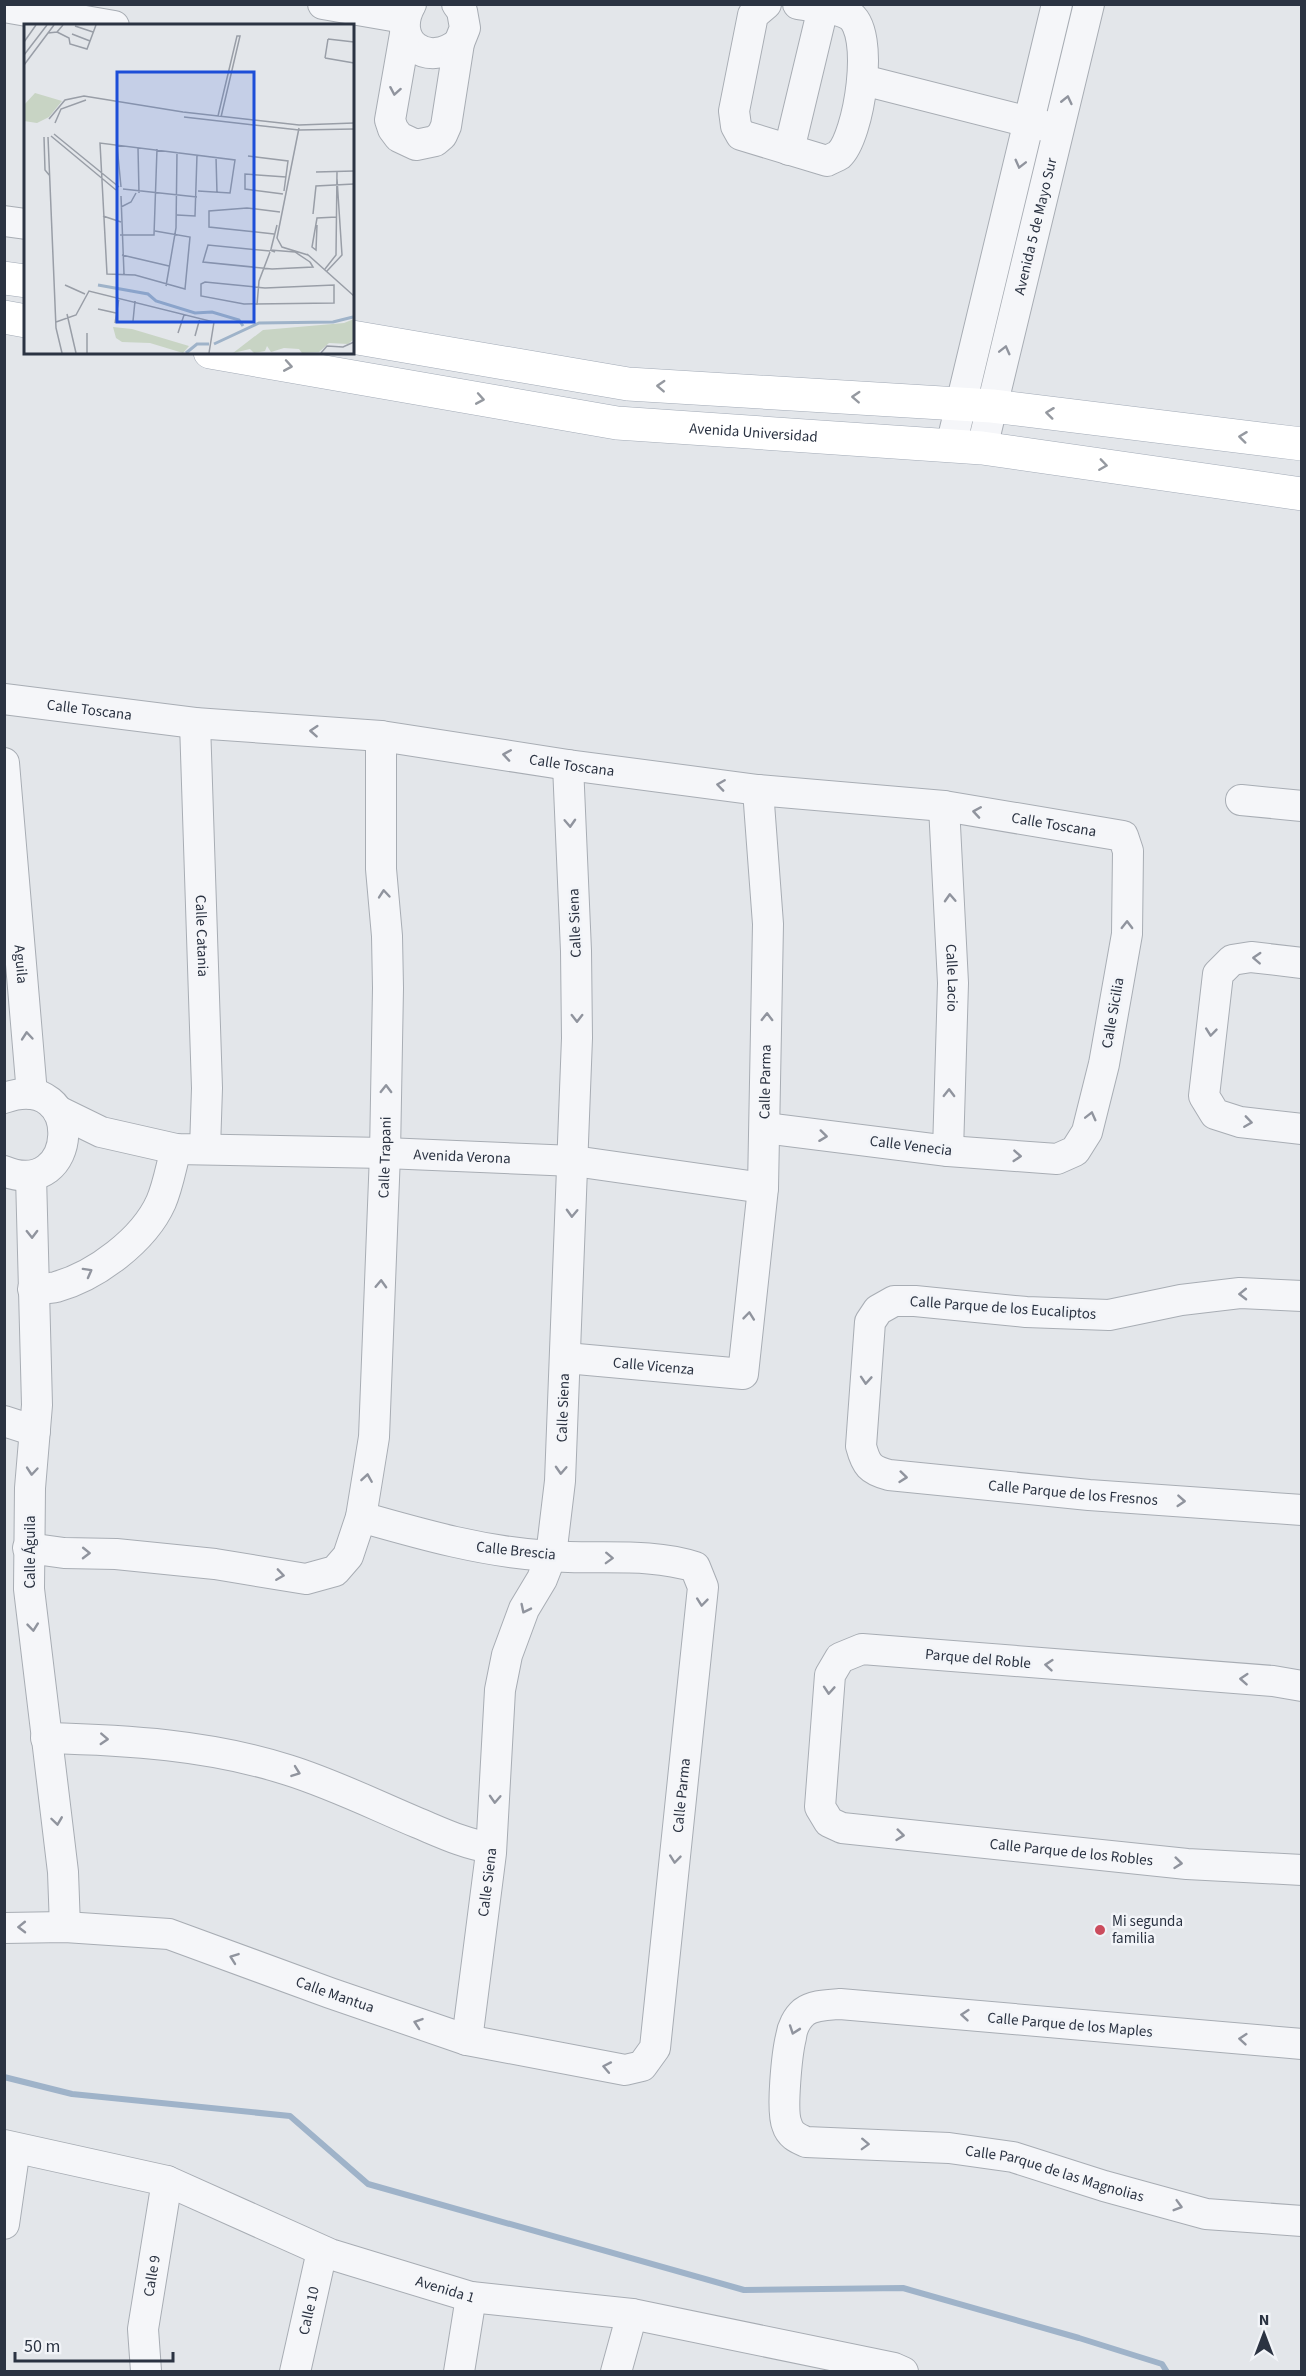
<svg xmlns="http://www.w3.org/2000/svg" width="1306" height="2376" viewBox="0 0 1306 2376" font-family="'Source Sans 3',sans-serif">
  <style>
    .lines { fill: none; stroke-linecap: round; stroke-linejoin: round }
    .stream { stroke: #9fb3c9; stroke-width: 6 }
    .minor-casing { stroke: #a8adb4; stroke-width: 32 }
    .major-casing { stroke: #a2aab6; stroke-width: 34 }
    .minor { stroke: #f5f6f9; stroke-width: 30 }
    .major { stroke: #fff; stroke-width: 33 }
    .oneway { stroke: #90949e }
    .oneway2 { stroke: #9599a0 }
    .poi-dot { fill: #cb4c5d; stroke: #f2f4f8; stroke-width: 2 }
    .labels { text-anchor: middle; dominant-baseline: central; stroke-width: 5; stroke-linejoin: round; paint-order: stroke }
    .street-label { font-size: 15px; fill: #2b3342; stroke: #f2f4f8 }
    .poi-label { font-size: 15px; fill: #2b3342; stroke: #f2f4f8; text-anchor: start }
    .inset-river { fill: none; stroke: #9fb3c9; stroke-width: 3 }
    .inset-road { fill: none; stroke: #999ea7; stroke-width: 1.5 }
    .view { fill: #1d4ed8; fill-opacity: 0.15; stroke: #1d4ed8; stroke-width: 3 }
    .inset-edge { fill: none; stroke: #2b3342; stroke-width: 3 }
  </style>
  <rect width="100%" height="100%" fill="#e3e6ea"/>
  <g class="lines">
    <path class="stream" d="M4,2077l68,17 218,22 78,68 376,106 159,-2 176,50 83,26 5,8"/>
    <defs>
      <g id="minor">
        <path d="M323,4l81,14"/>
        <path d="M411,4c-21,37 16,65 48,39"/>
        <path d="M766,4l-13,11 -19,96 2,15 5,9 86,26c3,-2 9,-4 12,-6 20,-18 37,-124 10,-140 -14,-8 -35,-8 -51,-11"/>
        <path d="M4,7l110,19"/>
        <path d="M405,34l-15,86 3,9 6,8 17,8 19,-4 7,-6 4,-9 13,-83 6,-15 -3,-17 -5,-7"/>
        <path d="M863,80l186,47"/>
        <path d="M789,150l34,-142"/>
        <path d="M4,221l22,3"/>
        <path d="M951,446l106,-442"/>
        <path id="s1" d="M982,448l107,-444"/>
        <path id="s2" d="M4,699l191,24 186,13 187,29 190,25 186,16 179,30 5,15 -1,83 -23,130 -17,68 -12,19 -18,8 -109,-8 -183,-23"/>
        <path id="s3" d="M195,723l12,365 -2,61"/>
        <path id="s4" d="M4,763l28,331"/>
        <path d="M1241,800l61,6"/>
        <path id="s5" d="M944,806l9,177 -5,168"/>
        <path d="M1302,963l-51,-6 -19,3 -14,14 -14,122 11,18 25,8 62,7"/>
        <path d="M4,1098c83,-29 75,104 0,73"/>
        <path id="s6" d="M58,1111l43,21 75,17 209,4 189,8 189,27"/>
        <path d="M31,1176l6,229 -7,83 -1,101 34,283 2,55"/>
        <path d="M33,1289c7,-1 15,0 23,-2 40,-11 88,-47 105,-85 7,-16 10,-35 15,-53"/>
        <path id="s7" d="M1302,1296l-62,-3 -59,7 -72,15 -83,-3 -111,-11h-21l-16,9 -8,12 -9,124c5,19 9,24 28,29l200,20 213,15"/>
        <path id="s8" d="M566,1358l177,16 20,-186 5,-264 -10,-134"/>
        <path d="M4,1421l31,10"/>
        <path id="s9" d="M28,1548l36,5 52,1 99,10 91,15 29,-8 13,-15 13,-39 13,-80 11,-283 3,-166 -1,-52 -6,-67v-133"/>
        <path id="s10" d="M1302,1686l-29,-5 -411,-32 -22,9 -10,17 -10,132 9,15 13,6 345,36 115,6"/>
        <path d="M46,1738c81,2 164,7 242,32 45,14 87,35 130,53 24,10 47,21 73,25"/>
        <path id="s11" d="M4,1928l61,-1 104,7 161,59 137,47 158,30 17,-4 13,-18 48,-461 -8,-20c-45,-15 -98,-7 -146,-11 -65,-4 -125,-21 -188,-39"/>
        <path id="s12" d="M467,2040l24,-187 9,-163 7,-35 17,-46 18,-30 9,-23 9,-75 17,-443 -1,-87 -8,-186"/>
        <path id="s13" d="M1302,2044l-462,-40c-12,1 -27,1 -36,8 -7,6 -12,16 -13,25 -4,16 -10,74 -4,88 3,10 10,13 19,17l143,6 64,9 91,29 102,28 96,7"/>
        <path id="s14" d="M4,2145l163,36 163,73 141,43 161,17 262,54 9,4"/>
        <path d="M4,2224l11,-76"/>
        <path id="s15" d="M146,2371l-3,-42 24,-148"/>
        <path id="s16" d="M295,2372l27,-121"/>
        <path d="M459,2372l12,-75"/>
        <path d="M616,2372l16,-58"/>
      </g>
      <g id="major">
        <path d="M4,278l22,3"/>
        <path d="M4,317l22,4"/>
        <path d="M352,337l276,47 364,22 310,38"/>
        <path id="s17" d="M210,352l407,71 365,25 320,46"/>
      </g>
    </defs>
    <use href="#minor" class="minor-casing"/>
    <use href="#major" class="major-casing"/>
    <use href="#minor" class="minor"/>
    <use href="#major" class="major"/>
  </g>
  <defs><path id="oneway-chevron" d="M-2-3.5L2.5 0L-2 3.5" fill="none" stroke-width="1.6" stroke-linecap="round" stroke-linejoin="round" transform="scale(1.5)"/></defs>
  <g class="oneway">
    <use href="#oneway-chevron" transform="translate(395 91) rotate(100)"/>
    <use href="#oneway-chevron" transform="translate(1067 100) rotate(-77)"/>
    <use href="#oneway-chevron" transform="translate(1020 164) rotate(104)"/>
    <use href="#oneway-chevron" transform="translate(1005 350) rotate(-76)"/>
    <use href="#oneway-chevron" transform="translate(314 731) rotate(-176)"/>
    <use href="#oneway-chevron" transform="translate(507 755) rotate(-171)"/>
    <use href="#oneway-chevron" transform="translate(721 785) rotate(-172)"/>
    <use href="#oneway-chevron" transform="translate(977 812) rotate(-171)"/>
    <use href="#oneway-chevron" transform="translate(570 823) rotate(87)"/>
    <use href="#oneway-chevron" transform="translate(384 894) rotate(-95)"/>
    <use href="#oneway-chevron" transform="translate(950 898) rotate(-93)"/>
    <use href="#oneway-chevron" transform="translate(1127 925) rotate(-89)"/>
    <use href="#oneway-chevron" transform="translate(1257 958) rotate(-177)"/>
    <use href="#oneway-chevron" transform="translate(767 1017) rotate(-89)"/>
    <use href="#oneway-chevron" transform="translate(577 1018) rotate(90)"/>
    <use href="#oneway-chevron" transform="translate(1211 1032) rotate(96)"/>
    <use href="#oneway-chevron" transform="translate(27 1036) rotate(-95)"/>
    <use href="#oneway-chevron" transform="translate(386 1089) rotate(-89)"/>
    <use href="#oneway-chevron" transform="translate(949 1093) rotate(-89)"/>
    <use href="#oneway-chevron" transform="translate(1091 1116) rotate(-76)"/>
    <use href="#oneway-chevron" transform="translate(1248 1122) rotate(8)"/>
    <use href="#oneway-chevron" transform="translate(823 1136) rotate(7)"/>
    <use href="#oneway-chevron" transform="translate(1017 1156) rotate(4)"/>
    <use href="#oneway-chevron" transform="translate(572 1213) rotate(92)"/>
    <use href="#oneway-chevron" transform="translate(32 1234) rotate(89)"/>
    <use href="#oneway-chevron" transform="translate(88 1272) rotate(-29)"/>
    <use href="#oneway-chevron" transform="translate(381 1284) rotate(-88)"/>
    <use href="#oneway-chevron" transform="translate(1243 1294) rotate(179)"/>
    <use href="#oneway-chevron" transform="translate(749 1316) rotate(-84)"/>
    <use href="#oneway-chevron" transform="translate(866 1380) rotate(94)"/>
    <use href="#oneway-chevron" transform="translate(561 1470) rotate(93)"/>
    <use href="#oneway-chevron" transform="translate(32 1471) rotate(95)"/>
    <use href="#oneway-chevron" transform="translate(903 1477) rotate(6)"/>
    <use href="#oneway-chevron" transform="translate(367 1478) rotate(-81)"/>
    <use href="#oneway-chevron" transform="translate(1181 1501) rotate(4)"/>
    <use href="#oneway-chevron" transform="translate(86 1553) rotate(1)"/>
    <use href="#oneway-chevron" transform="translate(609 1558) rotate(2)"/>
    <use href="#oneway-chevron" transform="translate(280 1575) rotate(8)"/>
    <use href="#oneway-chevron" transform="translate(702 1602) rotate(96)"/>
    <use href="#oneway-chevron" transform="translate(525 1609) rotate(116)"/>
    <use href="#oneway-chevron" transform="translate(33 1627) rotate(84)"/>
    <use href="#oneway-chevron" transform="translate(1049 1665) rotate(-175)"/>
    <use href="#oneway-chevron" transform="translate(1244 1679) rotate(-176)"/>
    <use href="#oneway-chevron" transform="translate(829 1690) rotate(94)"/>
    <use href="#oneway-chevron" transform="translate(104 1739) rotate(3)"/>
    <use href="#oneway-chevron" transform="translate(296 1772) rotate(20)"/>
    <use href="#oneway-chevron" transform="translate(495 1799) rotate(93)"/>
    <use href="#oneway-chevron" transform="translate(57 1821) rotate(82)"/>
    <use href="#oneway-chevron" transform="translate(900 1835) rotate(6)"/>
    <use href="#oneway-chevron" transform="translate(675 1859) rotate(96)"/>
    <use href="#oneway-chevron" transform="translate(1178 1863) rotate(6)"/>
    <use href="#oneway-chevron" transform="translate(22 1927) rotate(179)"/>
    <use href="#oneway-chevron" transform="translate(234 1958) rotate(-160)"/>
    <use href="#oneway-chevron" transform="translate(965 2015) rotate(-175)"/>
    <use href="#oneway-chevron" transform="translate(418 2023) rotate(-161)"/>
    <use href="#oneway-chevron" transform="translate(794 2030) rotate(109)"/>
    <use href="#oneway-chevron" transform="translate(1243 2039) rotate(-175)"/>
    <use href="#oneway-chevron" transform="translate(607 2067) rotate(-169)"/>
    <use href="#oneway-chevron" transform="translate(865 2144) rotate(2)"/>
    <use href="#oneway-chevron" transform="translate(1178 2206) rotate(16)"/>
  </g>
  <g class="oneway2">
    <use href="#oneway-chevron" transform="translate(288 366) rotate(10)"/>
    <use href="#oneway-chevron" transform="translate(661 386) rotate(-177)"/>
    <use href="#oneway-chevron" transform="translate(856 397) rotate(-177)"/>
    <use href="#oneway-chevron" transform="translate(480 399) rotate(10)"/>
    <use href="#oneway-chevron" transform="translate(1050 413) rotate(-173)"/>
    <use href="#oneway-chevron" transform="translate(1243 437) rotate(-173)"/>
    <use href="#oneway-chevron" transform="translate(1103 465) rotate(8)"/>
  </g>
  <circle class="poi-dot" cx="1100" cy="1930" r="6"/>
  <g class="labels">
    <g class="street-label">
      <text stroke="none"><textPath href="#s1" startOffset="228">Avenida 5 de Mayo Sur</textPath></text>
      <text stroke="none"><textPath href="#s17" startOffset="550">Avenida Universidad</textPath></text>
      <text stroke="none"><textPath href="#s2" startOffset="86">Calle Toscana</textPath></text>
      <text stroke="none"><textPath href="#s2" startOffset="572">Calle Toscana</textPath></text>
      <text stroke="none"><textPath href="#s2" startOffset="1058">Calle Toscana</textPath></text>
      <text transform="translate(575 923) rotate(-92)">Calle Siena</text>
      <text stroke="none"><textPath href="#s3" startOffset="213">Calle Catania</textPath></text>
      <text stroke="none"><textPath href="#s4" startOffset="202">Aguila</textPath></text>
      <text stroke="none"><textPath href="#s5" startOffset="172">Calle Lacio</textPath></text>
      <text transform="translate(1113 1013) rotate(-80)">Calle Sicilia</text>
      <text stroke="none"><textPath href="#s8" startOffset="471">Calle Parma</textPath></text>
      <text transform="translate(911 1146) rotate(7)">Calle Venecia</text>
      <text stroke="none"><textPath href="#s6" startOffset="411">Avenida Verona</textPath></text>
      <text stroke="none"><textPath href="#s9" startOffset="732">Calle Trapani</textPath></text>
      <text transform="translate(1003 1308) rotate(4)">Calle Parque de los Eucaliptos</text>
      <text stroke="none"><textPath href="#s8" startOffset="88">Calle Vicenza</textPath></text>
      <text stroke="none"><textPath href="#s12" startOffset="645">Calle Siena</textPath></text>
      <text stroke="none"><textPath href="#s7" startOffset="796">Calle Parque de los Fresnos</textPath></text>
      <text transform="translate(516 1551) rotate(6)">Calle Brescia</text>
      <text transform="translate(30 1552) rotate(-90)">Calle Águila</text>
      <text transform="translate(978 1659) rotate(5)">Parque del Roble</text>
      <text stroke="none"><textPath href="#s11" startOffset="936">Calle Parma</textPath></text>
      <text stroke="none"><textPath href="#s10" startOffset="880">Calle Parque de los Robles</textPath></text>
      <text stroke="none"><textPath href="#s12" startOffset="159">Calle Siena</textPath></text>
      <text stroke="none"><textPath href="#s11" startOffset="342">Calle Mantua</textPath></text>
      <text transform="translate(1070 2025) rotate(5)">Calle Parque de los Maples</text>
      <text stroke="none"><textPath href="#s13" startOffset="897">Calle Parque de las Magnolias</textPath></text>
      <text stroke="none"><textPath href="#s15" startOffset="96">Calle 9</textPath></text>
      <text stroke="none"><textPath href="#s14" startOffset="466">Avenida 1</textPath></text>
      <text stroke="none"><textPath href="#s16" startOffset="63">Calle 10</textPath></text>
    </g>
    <g class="poi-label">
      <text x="1112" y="1921">Mi segunda<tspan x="1112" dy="17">familia</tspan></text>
    </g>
  </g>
  <g transform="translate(24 24)">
    <rect width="330" height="330" fill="#e3e6ea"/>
    <path d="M11,69l27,8 -13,16 -12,6 -13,-2v-16zM330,295l-1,21 -5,4 -19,-1 -10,9 -17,1 -3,-4 -15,-1 -13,4 -4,-6 -2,5 -11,2 -4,-4 -17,4 30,-23 81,-7zM89,303l19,2 57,17 -6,7 -33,-10 -28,-1 -6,-4z" fill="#c8d4c4"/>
    <path class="inset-river" d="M74,261l50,9 8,7 39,12 17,-1 27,8 4,6M190,320l45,-21 74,-1 20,-5M162,329l11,-9h12"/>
    <path class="inset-road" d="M51,2l18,6M33,8l12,6 1,6 17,5 9,-24M24,9l9,-1 6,-7M48,10l18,7M304,15l26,3M0,18l12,-17M0,31l23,-30M301,34l29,5M301,34l3,-19M0,41l30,-40M194,92l19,-80h3l-19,81M160,93l115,13 55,-1M25,95l16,-19 19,-4 99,16 116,13 55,-2M31,99l6,-14 25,-9M275,104l-22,110 5,9 26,8M30,110l65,53M27,112l65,54M20,113l1,33 5,6M24,113l8,191 6,25M93,121l4,42M114,124l1,45M224,132l40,5 -4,30M192,133l1,36M292,148l38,-1M99,165l74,8M259,170l-38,-5v-15l41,3M97,172l3,78M97,183l10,-5 5,-9M289,190l3,-28 38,-2M153,191l18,1 2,-61M79,192l18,6M293,201l-1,25 -4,-3 5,-29 20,-1M131,207l35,6 -5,52 -50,-14 -28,-1 -7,-131 135,17 -5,33 -32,-2M250,210l-65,-7v-16l38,-3 33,4M96,211h34l3,-86M247,225l6,-24M246,227l-62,-6 -5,17 69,7 41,-2 -3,-5M251,228l-5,-2 25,2 15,10M283,230l47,42M98,231l47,11M301,245l11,-14 1,-84M303,247l15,-16 -5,-76M181,258l60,6 69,-3v18l-90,1 -43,-8v-12zM41,261l20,9M142,262l10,-58 1,-76M233,281l2,-24 11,-29M74,285l18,4M43,290l9,39M109,297l2,-20M32,298l20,-7 13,-24 125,31 -5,31M91,299l4,-25M63,309v20M154,309l6,-18M171,312l5,-18M297,329l6,-7 16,1 11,-5"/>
    <path class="view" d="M93,48h137v250h-137z"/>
    <rect width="330" height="330" class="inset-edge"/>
  </g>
  <rect width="1306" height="2376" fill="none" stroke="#2b3342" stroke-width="12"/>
  <g transform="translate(1264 2334)" stroke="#f2f4f8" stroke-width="4.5" paint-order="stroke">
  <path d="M0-4.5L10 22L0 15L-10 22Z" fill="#2b3342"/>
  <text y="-9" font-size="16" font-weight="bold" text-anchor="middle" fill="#2b3342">N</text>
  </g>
  <path d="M15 2352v9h158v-9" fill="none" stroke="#2b3342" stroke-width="3"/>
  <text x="24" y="2352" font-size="18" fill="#2b3342" stroke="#f2f4f8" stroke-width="4.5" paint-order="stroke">50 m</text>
</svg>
